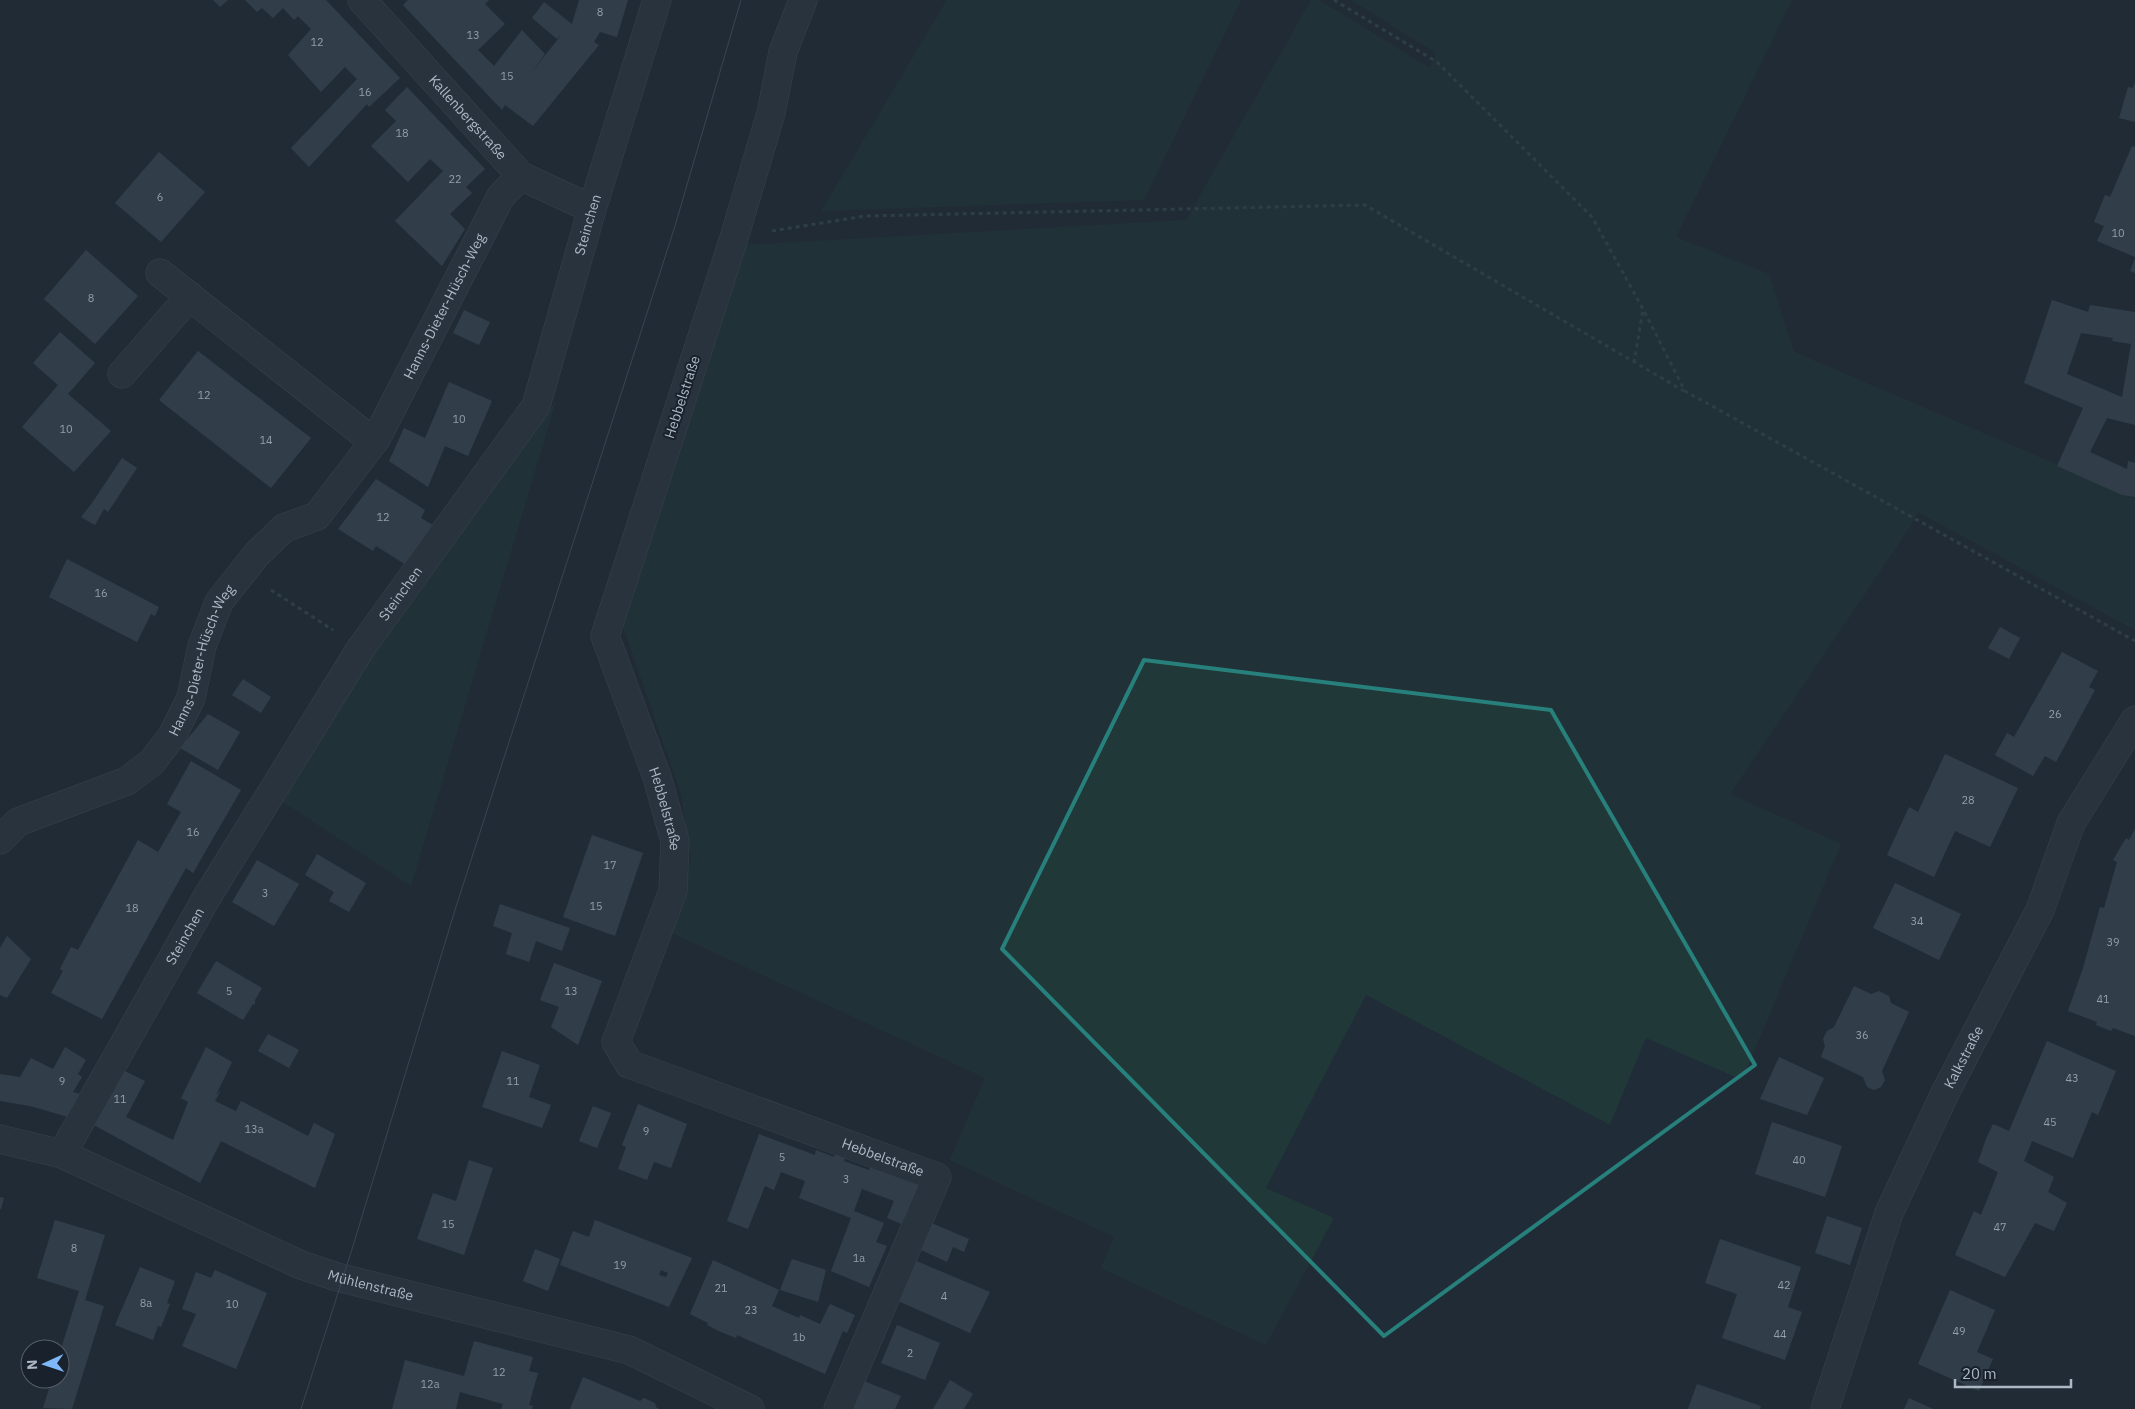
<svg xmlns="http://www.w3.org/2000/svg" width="2135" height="1409" viewBox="0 0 2135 1409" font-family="'IBM Plex Sans',sans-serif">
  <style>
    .green { fill: #213838 }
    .building { fill: #455361; fill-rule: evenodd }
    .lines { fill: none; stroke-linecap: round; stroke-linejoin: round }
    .minor-casing { stroke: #515b66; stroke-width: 29 }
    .path { stroke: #3f5556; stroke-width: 3; stroke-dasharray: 4 4; stroke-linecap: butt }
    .minor { stroke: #333d48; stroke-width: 28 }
    .tram { stroke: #55626f; stroke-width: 1 }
    .marked { fill: none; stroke: #27807b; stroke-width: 4; stroke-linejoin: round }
    .labels { text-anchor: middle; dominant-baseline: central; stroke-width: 4; stroke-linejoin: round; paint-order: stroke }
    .number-label { font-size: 11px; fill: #939fac }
    .street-label { font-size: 14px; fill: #adb8c5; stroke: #19222c }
  </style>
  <rect width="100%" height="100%" fill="#202c37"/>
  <g class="green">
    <path d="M947,0h294l-97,200 -323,11z"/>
    <path d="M1311,0h8l111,68 6,-15 -85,-53h441l-116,237 93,37 25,78 341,146v132l-217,-118 -10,18 -178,264 111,50 -99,236 -96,-42 -36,87 -244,-130 -100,193 68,30 -68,127 -165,-77 13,-31 -164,-77 35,-82 -315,-146 21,-73 -10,-65 -59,-170 121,-379 443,-25z"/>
    <path d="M556,401l-145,485 -131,-86 99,-154z"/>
  </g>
  <g class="building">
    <path d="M213,0h15l-8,7z"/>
    <path d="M245,0h81l74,78 -31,29 -2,-3 -58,63 -18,-19 66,-69 -12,-12 -24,25 -33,-37 23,-26 -13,-13 -4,4 -11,-12 -10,10 -11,-10 -5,4z"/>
    <path d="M408,0h81l-4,4 20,20 -27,26 16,16 28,-36 23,24 -14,19 31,-39 -5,5 -25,-21 12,-16 28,22 7,-24h49l-11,37 -17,-5 -6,10 5,3 -66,81 -28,-21 -3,5 -99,-105z"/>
    <path d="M2135,82v40l-16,-4 9,-31 5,1z"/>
    <path d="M407,87l78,82 -19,18 6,6 -22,21 15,15 -23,37 -47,-45 48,-50 -13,-12 -22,23 -37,-36 25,-25 -11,-11z"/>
    <path d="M2132,146l3,1v110l-38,-16 7,-15 -10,-4 11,-27 5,2z"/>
    <path d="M159,152l46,40 -44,50 -46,-39z"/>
    <path d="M86,250l52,46 -43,48 -51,-45z"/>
    <path d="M2135,258v15l-5,-2z"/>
    <path d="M2052,300l36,12 2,-7 45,7v113l-28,-7 -17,34 37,17 1,-8 7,2v34l-13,-2 -65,-29 26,-58 -59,-25zM2081,333l32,5 -1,3 19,3 -9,53 -55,-23z"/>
    <path d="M464,310l26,12 -11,23 -26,-12z"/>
    <path d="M60,332l35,31 -27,31 43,37 -37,41 -52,-45 36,-42 -25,-22z"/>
    <path d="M198,351l113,87 -40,50 -112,-88z"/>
    <path d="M449,382l43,19 -24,55 -23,-10 -17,41 -39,-26 15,-33 21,10z"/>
    <path d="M122,458l15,10 -29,44 -4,-3 -9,16 -14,-8 11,-14z"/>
    <path d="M376,479l49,31 -4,8 17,10 -27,40 -35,-22 -3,5 -35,-22z"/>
    <path d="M67,559l92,48 -4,9 -4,-2 -14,28 -88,-45z"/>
    <path d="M2000,627l20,11 -11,21 -21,-11z"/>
    <path d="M2062,652l36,19 -9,16 6,3 -39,72 -11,-6 -12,20 -38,-21 12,-22 7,4z"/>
    <path d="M243,679l28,18 -10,16 -29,-18z"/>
    <path d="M208,714l32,18 -22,38 -38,-22z"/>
    <path d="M1945,754l73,34 -28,59 -35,-16 -21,46 -47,-22 22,-48 9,5z"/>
    <path d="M191,761l50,29 -48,83 -7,-5 -84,151 -51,-26 12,-22 -3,-2 11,-22 7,3 60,-110 20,12 23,-40 -14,-8z"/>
    <path d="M2135,829v207l-22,-8 -2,3 -15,-6 1,-3 -29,-11 15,-43 17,-61 4,1 13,-46 -4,-2 13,-22 3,2z"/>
    <path d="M592,835l51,18 -28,83 -52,-19z"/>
    <path d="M317,854l49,29 -17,29 -20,-11 5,-9 -29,-17z"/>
    <path d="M257,860l42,24 -25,42 -42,-24z"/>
    <path d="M1895,883l66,31 -22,46 -66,-32z"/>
    <path d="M500,904l70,24 -8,23 -26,-10 -7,21 -23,-8 6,-21 -19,-7z"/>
    <path d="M7,936l24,23 -24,39 -7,-3v-47z"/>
    <path d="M216,961l46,27 -7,12v5l-2,-1 -10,16 -46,-27z"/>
    <path d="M554,963l48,18 -24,64 -27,-18 8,-20 -19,-7z"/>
    <path d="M1854,986l17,8 8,-3 10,5 2,7 18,9 -27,59 3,9 -4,7 -7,3 -7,-3 -4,-10 -42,-20 4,-11 -2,-7 4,-8 7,-4z"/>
    <path d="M268,1034l31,16 -10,18 -31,-17z"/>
    <path d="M2047,1041l69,30 -18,44 -6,-3 -19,46 -41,-17 -8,20 30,16 -6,15 19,11 -13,28 -19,-8 -30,54 -50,-22 19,-44 7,4 17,-43 -20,-10 8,-23 7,-15 16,7z"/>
    <path d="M65,1047l21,13 -8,14 4,3 -9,15 14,4 -12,23 -45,-13 -30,-5v-27l20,3 11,-19 22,11z"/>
    <path d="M206,1047l26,15 -16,33 5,-5 -6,11 21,10 5,-10 67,35 6,-13 21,11 -20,54 -94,-47 -21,42 -108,-59 29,-55 24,12 -19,36 47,23 15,-38 -7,-4z"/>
    <path d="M502,1051l38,14 -11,32 22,8 -9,23 -60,-21z"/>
    <path d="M1779,1057l45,21 -17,37 -47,-16z"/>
    <path d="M638,1104l49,20 -16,44 -17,-6 -7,18 -29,-11 8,-22 -4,-2z"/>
    <path d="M593,1106l18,7 -14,35 -18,-7z"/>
    <path d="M1772,1122l70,24 -17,51 -70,-23z"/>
    <path d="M759,1134l56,21 1,-5 18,7 2,-5 10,4 -2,5 25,9 2,-5 52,20 -19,40 -17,-7 7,-17 -32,-12 -8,22 30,12 -8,19 11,4 -18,41 -38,-16 20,-53 -52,-20 6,-17 -24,-9 -7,18 -9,-4 -17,43 -21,-8z"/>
    <path d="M469,1160l24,8 -29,87 -47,-16 16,-46 23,8z"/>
    <path d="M0,1197l4,1 -3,11h-1z"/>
    <path d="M1827,1216l35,12 -12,37 -35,-12z"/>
    <path d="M55,1220l50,15 -20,65 19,6 -32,103 -29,-1 9,-29h8v-27l19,-61 -42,-13z"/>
    <path d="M595,1220l97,38 -23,49 -109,-42 13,-34 16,6zM661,1270l7,3 -2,4 -7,-2z"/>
    <path d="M929,1222l40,17 -5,13 -11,-5 -6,15 -28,-13z"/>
    <path d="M1720,1239l81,28 -13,40 14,5 -17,48 -63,-22 15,-44 -32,-11z"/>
    <path d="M535,1249l25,10 -12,32 -25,-10z"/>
    <path d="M792,1259l34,11 -8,32 -38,-12z"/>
    <path d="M713,1260l66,30 -7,16 27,12 1,-3 20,9 10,-20 25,11 -8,18 -4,-2 -18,43 -88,-39 -1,3 -15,-6 -14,-7 1,-2 -18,-9z"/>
    <path d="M914,1260l76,32 -20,41 -72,-32z"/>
    <path d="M140,1267l35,14 -8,22 3,1 -9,23 -3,-1 -5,14 -38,-15z"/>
    <path d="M215,1270l52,23 -31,76 -54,-23 14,-32 -14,-5 14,-37 15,6z"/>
    <path d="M1950,1290l45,20 -18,42 16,7 -14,32 -61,-27z"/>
    <path d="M897,1325l43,18 -15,37 -44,-17z"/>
    <path d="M474,1341l59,16 -4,14 9,2 -9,32 4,1 -1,3h-31l2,-5 -43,-12 -4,17h-64l13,-49 59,16z"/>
    <path d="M583,1377l57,24 4,-3 11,5 1,4 3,2h-89z"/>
    <path d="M950,1380l23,14 -9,15h-31z"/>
    <path d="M864,1381l37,15 -6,13h-42z"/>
    <path d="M1697,1384l64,22 -1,3h-72z"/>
    <path d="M1909,1398l24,11h-29z"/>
  </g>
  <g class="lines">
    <defs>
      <g id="minor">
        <path id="s1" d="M362,0l159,176 71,33"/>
        <path id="s2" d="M803,0l-20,52 -12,61 -37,125 -129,398 52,141 18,64 -2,50 -57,151 13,22 308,113 -99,232"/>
        <path d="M160,273l214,169"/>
        <path d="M122,374l68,-78"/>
        <path id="s3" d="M0,840l18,-18 109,-41 25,-19 20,-26 19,-38 11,-52 17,-44 38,-48 27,-26 33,-12 59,-77 125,-243 20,-20"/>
        <path id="s4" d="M0,1139l62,15 239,111 36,12 292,73 121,59"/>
        <path id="s5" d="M62,1154l145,-257 154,-249 175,-242 56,-197 65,-209"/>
        <path id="s6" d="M1825,1409l64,-196 57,-122 94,-181 31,-87 64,-103"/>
      </g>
    </defs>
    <use href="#minor" class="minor-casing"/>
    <g class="path">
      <path d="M1334,0l103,62 155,155 51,92 42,82 450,250"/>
      <path d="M772,231l93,-15 500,-11 319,186"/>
      <path d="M1634,363l9,-54"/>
      <path d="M271,590l62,40"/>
    </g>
    <use href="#minor" class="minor"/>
    <path class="tram" d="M301,1409l52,-163 102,-336 220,-684 66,-226"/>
  </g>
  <path d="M0 0H2135V1409H0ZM1144,660l407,50 204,355 -371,271 -382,-387z" fill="#202c37" fill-opacity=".55" fill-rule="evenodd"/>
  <path class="marked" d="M1144,660l407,50 204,355 -371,271 -382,-387z"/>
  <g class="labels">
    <g class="number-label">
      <text x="600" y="12">8</text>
      <text x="473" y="35">13</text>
      <text x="317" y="42">12</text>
      <text x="507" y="76">15</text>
      <text x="365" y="92">16</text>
      <text x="402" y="133">18</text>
      <text x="455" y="179">22</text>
      <text x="160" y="197">6</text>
      <text x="2118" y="233">10</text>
      <text x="91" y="298">8</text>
      <text x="204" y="395">12</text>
      <text x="459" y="419">10</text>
      <text x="66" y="429">10</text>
      <text x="266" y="440">14</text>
      <text x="383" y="517">12</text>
      <text x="101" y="593">16</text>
      <text x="2055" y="714">26</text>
      <text x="1968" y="800">28</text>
      <text x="193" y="832">16</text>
      <text x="610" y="865">17</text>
      <text x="265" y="893">3</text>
      <text x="596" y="906">15</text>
      <text x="132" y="908">18</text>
      <text x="1917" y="921">34</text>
      <text x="2113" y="942">39</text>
      <text x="229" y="991">5</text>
      <text x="571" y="991">13</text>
      <text x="2103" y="999">41</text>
      <text x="1862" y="1035">36</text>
      <text x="2072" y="1078">43</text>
      <text x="62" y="1081">9</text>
      <text x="513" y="1081">11</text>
      <text x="120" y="1099">11</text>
      <text x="2050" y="1122">45</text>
      <text x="254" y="1129">13a</text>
      <text x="646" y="1131">9</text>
      <text x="782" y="1157">5</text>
      <text x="1799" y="1160">40</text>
      <text x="846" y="1179">3</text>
      <text x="448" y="1224">15</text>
      <text x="2000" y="1227">47</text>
      <text x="74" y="1248">8</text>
      <text x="859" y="1258">1a</text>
      <text x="620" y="1265">19</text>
      <text x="1784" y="1285">42</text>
      <text x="721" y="1288">21</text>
      <text x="944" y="1296">4</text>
      <text x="146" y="1303">8a</text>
      <text x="232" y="1304">10</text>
      <text x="751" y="1310">23</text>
      <text x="1959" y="1331">49</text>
      <text x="1780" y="1334">44</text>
      <text x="799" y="1337">1b</text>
      <text x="910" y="1353">2</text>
      <text x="499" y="1372">12</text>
      <text x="430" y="1384">12a</text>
    </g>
    <g class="street-label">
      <text stroke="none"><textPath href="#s1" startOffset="158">Kallenbergstraße</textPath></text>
      <text stroke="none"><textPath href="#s5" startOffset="1075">Steinchen</textPath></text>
      <text stroke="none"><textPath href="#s3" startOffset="729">Hanns-Dieter-Hüsch-Weg</textPath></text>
      <text transform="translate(682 397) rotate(-72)">Hebbelstraße</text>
      <text stroke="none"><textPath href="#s5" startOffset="655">Steinchen</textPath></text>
      <text stroke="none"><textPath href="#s3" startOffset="288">Hanns-Dieter-Hüsch-Weg</textPath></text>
      <text stroke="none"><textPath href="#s2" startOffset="850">Hebbelstraße</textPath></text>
      <text stroke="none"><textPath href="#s5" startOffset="250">Steinchen</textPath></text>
      <text stroke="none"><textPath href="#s6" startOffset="379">Kalkstraße</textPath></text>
      <text stroke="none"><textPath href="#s2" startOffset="1391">Hebbelstraße</textPath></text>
      <text stroke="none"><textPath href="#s4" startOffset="400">Mühlenstraße</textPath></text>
    </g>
  </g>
  <g transform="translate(45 1364) rotate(267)"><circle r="24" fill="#19222c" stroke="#545e69"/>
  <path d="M0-4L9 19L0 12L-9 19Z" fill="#7eb8f9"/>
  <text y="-8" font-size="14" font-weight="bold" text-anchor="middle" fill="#adb8c5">N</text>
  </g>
  <path d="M1955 1379v8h116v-8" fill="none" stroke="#adb8c5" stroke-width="2.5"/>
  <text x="1962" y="1379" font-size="15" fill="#adb8c5" stroke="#19222c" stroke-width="4" paint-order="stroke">20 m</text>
</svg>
